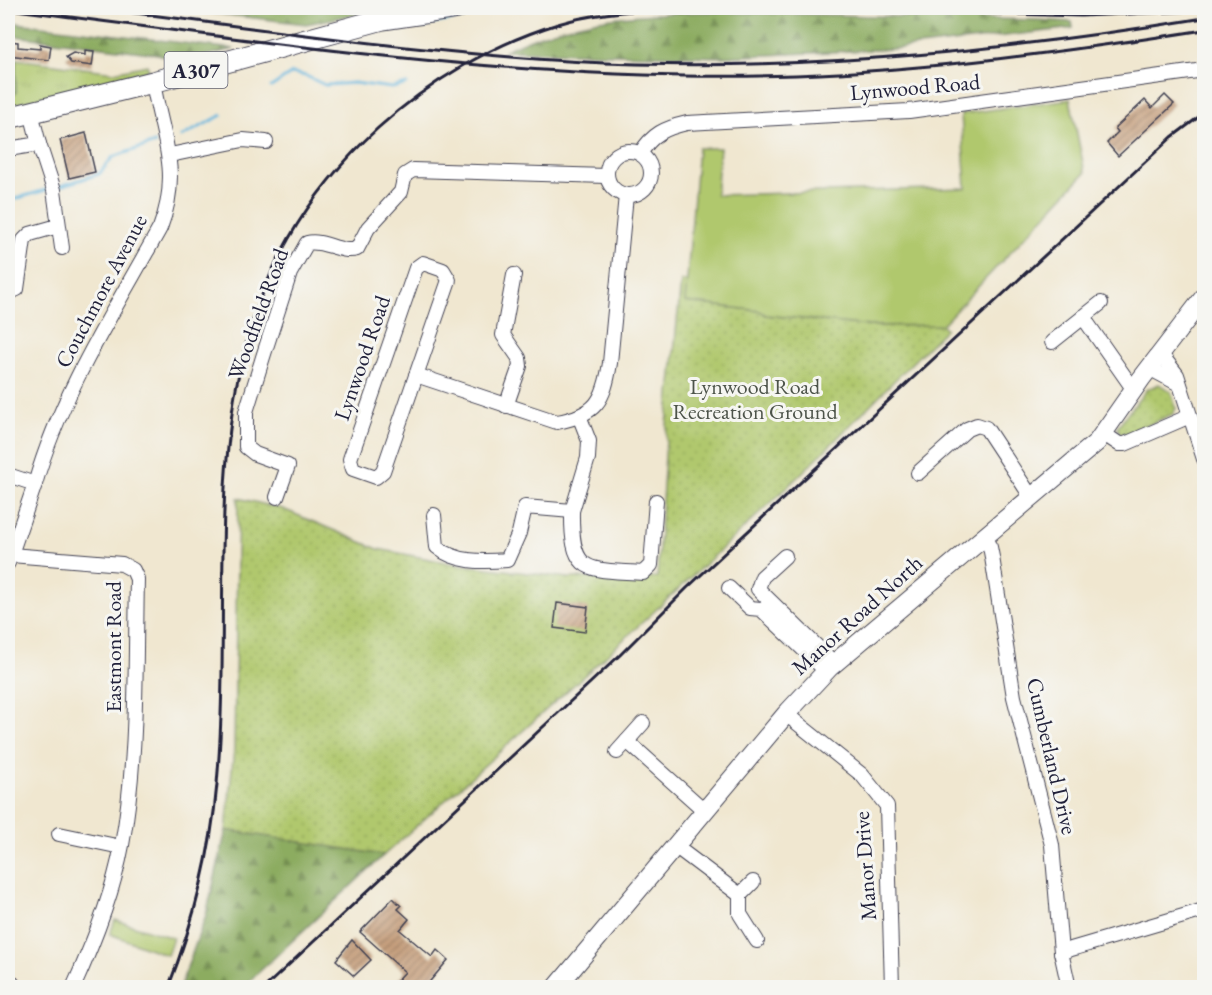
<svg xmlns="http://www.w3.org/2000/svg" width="1212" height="995" viewBox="0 0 1212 995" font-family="'EB Garamond',serif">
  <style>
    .grass { fill: url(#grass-tufts); stroke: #697554; stroke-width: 1.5 }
    .forest { fill: url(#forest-firs); stroke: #57674e; stroke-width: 1.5 }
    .park { fill: url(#park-dots); stroke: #697554; stroke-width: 1.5 }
    .garden { fill: #b0c86d; stroke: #697554; stroke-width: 1.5 }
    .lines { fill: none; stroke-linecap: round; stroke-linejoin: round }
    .stream { stroke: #61b4dc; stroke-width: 3 }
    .building { fill: url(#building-hatch) }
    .street-casing { stroke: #414051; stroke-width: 16 }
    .secondary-casing { stroke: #414051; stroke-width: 20 }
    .primary-casing { stroke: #414051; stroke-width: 23 }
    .street { stroke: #fff; stroke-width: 14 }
    .secondary { stroke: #fff; stroke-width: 18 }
    .primary { stroke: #fff; stroke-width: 21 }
    .rail { stroke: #22223b; stroke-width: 3 }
    .labels { text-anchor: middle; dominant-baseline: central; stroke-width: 6; stroke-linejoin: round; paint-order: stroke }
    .shield { fill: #f6f6f2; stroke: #626272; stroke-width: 1.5 }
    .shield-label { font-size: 21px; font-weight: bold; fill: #22223b }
    .street-label { font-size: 22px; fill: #22223b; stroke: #f6f6f2 }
    .park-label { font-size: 22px; fill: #4d544a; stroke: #f6f6f2 }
  </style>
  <defs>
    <pattern id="grass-tufts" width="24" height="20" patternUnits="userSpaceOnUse" patternTransform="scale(1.5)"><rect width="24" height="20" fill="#b0c86d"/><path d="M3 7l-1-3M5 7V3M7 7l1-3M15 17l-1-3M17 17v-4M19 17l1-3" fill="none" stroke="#97ac5f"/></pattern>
    <pattern id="forest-firs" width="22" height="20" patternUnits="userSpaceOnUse" patternTransform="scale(1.5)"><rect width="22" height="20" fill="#8cac60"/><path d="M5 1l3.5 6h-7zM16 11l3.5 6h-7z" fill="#728c50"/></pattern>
    <pattern id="park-dots" width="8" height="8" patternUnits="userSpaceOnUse" patternTransform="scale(1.5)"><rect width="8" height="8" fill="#b0c86d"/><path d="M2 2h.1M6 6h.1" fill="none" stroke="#97ac5f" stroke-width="1.8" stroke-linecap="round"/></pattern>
    <pattern id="building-hatch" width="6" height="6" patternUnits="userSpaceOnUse" patternTransform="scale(1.5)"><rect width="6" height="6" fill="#c59e7b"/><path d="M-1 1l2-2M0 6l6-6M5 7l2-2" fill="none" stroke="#a08066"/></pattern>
  </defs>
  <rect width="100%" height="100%" fill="#f6f6f2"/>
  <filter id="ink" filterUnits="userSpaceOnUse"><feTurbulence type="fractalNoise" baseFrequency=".0167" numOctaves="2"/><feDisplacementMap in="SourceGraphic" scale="12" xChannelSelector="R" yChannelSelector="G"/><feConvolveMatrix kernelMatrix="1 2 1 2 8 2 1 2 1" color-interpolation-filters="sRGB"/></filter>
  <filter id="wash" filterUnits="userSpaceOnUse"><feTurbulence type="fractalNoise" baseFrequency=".008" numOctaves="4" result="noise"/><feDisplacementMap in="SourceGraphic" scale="24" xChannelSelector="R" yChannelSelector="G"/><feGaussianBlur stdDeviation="1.35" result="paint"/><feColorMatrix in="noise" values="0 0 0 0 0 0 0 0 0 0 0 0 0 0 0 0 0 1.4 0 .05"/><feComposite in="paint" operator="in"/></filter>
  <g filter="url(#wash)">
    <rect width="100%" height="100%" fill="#f0e7d0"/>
    <path class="grass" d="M16,59l98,13 33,-7 2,5 -141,36v-8l8,-5z"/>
    <g class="forest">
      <path d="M168,8h220l-82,16z"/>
      <path d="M715,12l321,8 36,2 1,6 -180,21 -170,8 -219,-6c69,-35 135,-38 211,-39z"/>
      <path d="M8,22l226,27 -58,14 -18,-9 -150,-19z"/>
      <path d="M8,58l8,1v34l-8,5z"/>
      <path d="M226,830l158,25 -141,132h-63l26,-72z"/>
    </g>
    <g class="park">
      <path d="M681,281h6l-1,21 75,9 5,4 104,11 72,-1 4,4c-55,54 -108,110 -164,163 -130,124 -264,244 -398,363l-158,-25 8,-82 4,-250 45,11 95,40 77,15 114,14 88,-1 10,-152z"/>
      <path d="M1159,384l12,8 5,16 -3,6 -45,20 -8,-1 -3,-6 30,-38z"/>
    </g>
    <g class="garden">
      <path d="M1070,99l15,74 -143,152 -72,1 -104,-11 -6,-4 -75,-9 13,-154h22l-4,47 250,-7 -5,-74z"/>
      <path d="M115,920l58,18 -6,17 -57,-21z"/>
    </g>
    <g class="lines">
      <g class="stream">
        <path d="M425,27l5,-3 80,-16"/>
        <path d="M271,87l21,-14 14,3 19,9 29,-2 38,5 15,-4"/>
        <path d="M181,137l41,-22"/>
        <path d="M60,186l39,-12 14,-17 42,-14"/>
        <path d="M8,201l41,-12"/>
      </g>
    </g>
    <g id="blocks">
      <g class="building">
        <path d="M8,41l10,1v5l22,2v-5l11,2 -2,14 -41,-5z"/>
        <path d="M85,51l9,1 -2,14 -21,-3 -5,-6 7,-4 12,2z"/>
        <path d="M1165,95l9,9 -56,52 -11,-13 11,-11 -3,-4 30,-28 7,8z"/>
        <path d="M86,133l9,39 -26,6 -9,-38z"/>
        <path d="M557,603l31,4 -3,25 -31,-4z"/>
        <path d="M393,898l8,8 -3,3 11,10 -9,11 32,27 5,-7 11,10 -23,27h-34l14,-15 -45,-40z"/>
        <path d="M352,940l19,20 -17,16 -18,-16z"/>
      </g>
    </g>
  </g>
  <g filter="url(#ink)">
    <use href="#blocks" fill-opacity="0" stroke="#414051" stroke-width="1.5"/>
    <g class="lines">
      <defs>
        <g id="street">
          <path d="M31,112l8,32"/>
          <path d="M8,149l31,-5 15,46 8,58"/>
          <circle cx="629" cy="173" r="22"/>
          <path d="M640,154c12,-20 25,-26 47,-31l222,-12 295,-41"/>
          <path d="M170,155l73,-15 23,2"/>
          <path d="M423,263l20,7 6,10 -66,191 -7,6 -23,-8 -3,-10 66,-191z"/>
          <path d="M8,293l9,-4 7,-49 6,-6 28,-8"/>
          <path d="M1083,317l51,73"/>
          <path d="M1052,342l49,-39"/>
          <path d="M1160,353l17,22 27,84"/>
          <path d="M1149,368l30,16"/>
          <path d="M416,375l141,47c39,-7 47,-21 53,-59l16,-168"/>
          <path d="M506,406l14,-40 -1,-8 -16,-23 11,-60"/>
          <path d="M1104,434l15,10h6l65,-28"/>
          <path d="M918,473l49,-44 10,-4 9,3 46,70"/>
          <path d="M8,475l27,9c26,-91 79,-173 125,-256 22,-57 2,-90 -7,-146"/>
          <path d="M277,497l11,-31 -33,-12 -9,-7v-35l17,-55 27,-84 17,-30c17,-4 33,11 50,6l11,-21 33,-36 4,-17 8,-5 193,6"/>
          <path d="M572,511c-1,65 15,58 71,62l8,-8 5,-64"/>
          <path d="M434,515l3,32c19,16 46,15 70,13l12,-27 6,-26 47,4 16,-53 1,-17 -9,-23"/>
          <path d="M983,537l7,10 2,10 22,140 38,148 9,107 8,36"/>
          <path d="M11,555l111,9 11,6 4,9c-2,89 1,178 -15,266 -9,49 -28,97 -49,143"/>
          <path d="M785,556l-23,21 -4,12 76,74"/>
          <path d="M8,563l27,-79"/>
          <path d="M729,588l21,20 11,1 65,62"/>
          <path d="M786,714l76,61 25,31 5,182"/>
          <path d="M627,741l78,70"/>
          <path d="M617,752l26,-29"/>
          <path d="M59,834l62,13"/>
          <path d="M675,846l65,49"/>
          <path d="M753,882l-13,13v19l17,27"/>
          <path d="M1061,952l143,-42"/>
          <path d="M8,978l8,10"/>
        </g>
        <path id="secondary" d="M556,988l230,-274 44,-47 267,-225 44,-63 63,-82"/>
        <path id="primary" d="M8,118l145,-36 230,-63 74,-11"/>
      </defs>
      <use href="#street" class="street-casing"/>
      <use href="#secondary" class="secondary-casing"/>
      <use href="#primary" class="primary-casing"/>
      <use href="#street" class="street"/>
      <use href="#secondary" class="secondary"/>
      <use href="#primary" class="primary"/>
      <g class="rail">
        <path d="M96,8c179,22 360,51 540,56 191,5 380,-15 568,-46"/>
        <path d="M778,8l303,8 116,-5"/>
        <path d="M8,9c261,33 524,75 788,66 136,-5 274,-24 408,-45"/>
        <path d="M168,988c26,-66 43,-134 49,-204 21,-243 -42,-469 161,-656 51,-46 114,-84 180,-104 36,-11 74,-13 110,-16"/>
        <path d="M264,988l356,-333 67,-67 485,-451 32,-24"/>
      </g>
    </g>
  </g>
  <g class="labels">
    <rect class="shield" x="164.5" y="52" width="63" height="36" rx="4.5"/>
    <g class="shield-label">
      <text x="196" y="70">A307</text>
    </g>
    <g class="street-label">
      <text transform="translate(915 87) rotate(-5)">Lynwood Road</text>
      <text transform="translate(101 291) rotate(-62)">Couchmore Avenue</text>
      <text transform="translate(258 314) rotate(-70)">Woodfield Road</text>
      <text transform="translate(362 358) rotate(-71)">Lynwood Road</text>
      <text transform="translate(857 615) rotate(-42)">Manor Road North</text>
      <text transform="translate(113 647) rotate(-90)">Eastmont Road</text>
      <text transform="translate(1052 756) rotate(77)">Cumberland Drive</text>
      <text transform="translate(865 866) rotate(-94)">Manor Drive</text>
    </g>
    <g class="park-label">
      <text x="755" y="386">Lynwood Road<tspan x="755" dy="25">Recreation Ground</tspan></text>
    </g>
  </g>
  <rect width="1212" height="995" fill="none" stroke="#f6f6f2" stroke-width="30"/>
</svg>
